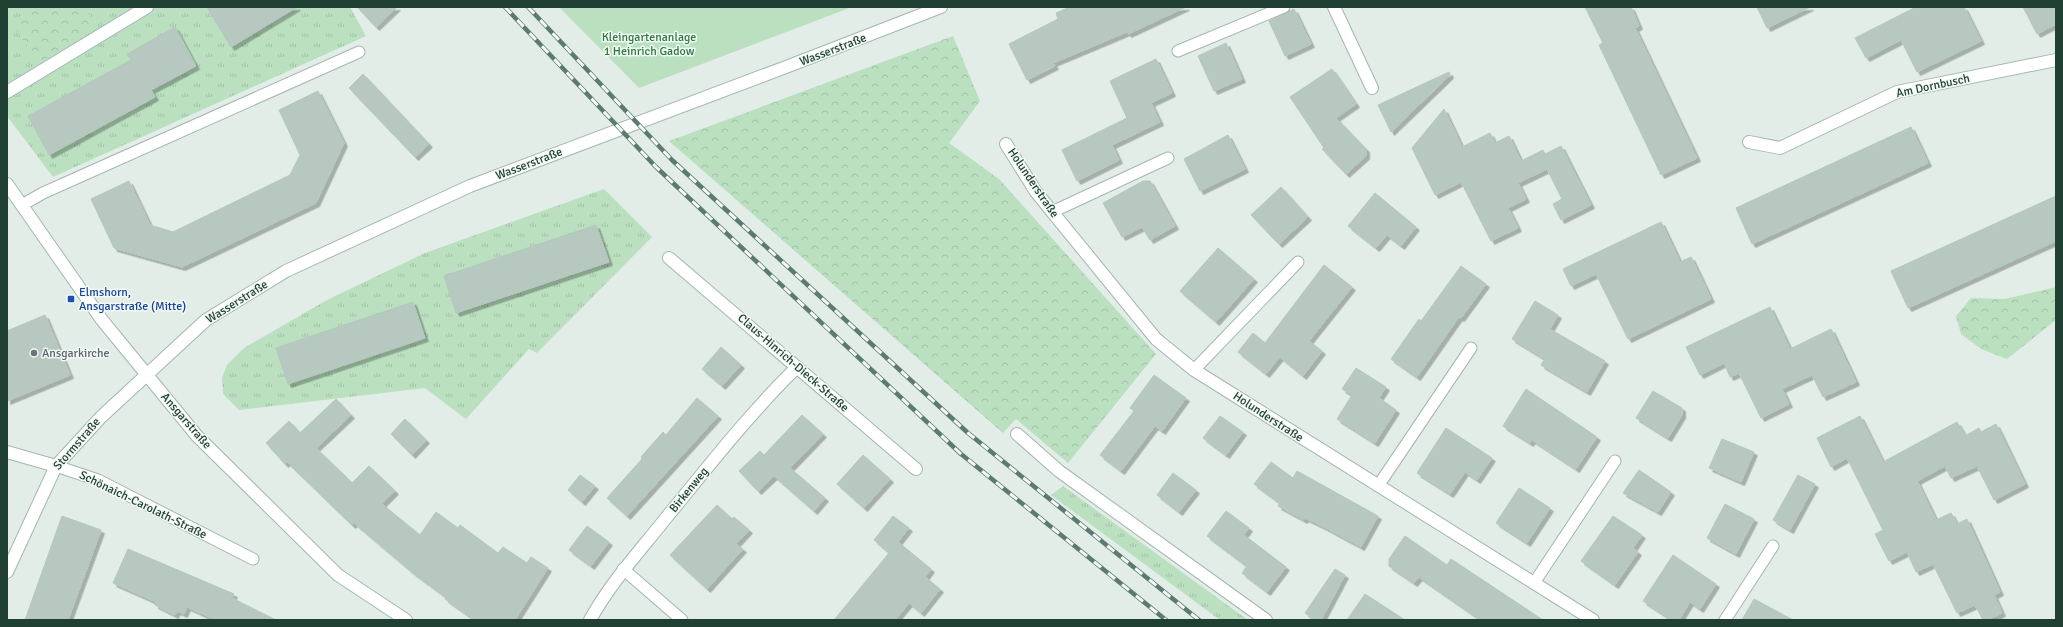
<svg xmlns="http://www.w3.org/2000/svg" width="2063" height="627" viewBox="0 0 2063 627" font-family="Signika,sans-serif">
  <style>
    .grass { fill: url(#grass-tufts) }
    .park { fill: url(#park-crowns) }
    .garden { fill: #bae0c0 }
    .building { fill: #b7c8c0; stroke: #b4c7bd; filter: url(#shadow) }
    .lines { fill: none; stroke-linecap: round; stroke-linejoin: round }
    .service-casing { stroke: #a4b6ae; stroke-width: 13 }
    .minor-casing { stroke: #a4b6ae; stroke-width: 14 }
    .tertiary-casing { stroke: #a4b6ae; stroke-width: 14 }
    .service { stroke: #fff; stroke-width: 11 }
    .minor { stroke: #fff; stroke-width: 12 }
    .tertiary { stroke: #fff; stroke-width: 12 }
    .rail-casing { stroke: #5c7b6f; stroke-width: 4.5 }
    .rail { stroke: #f3faf6; stroke-width: 3; stroke-dasharray: 9; stroke-linecap: butt }
    .transit-dot { fill: #1a4fb4; stroke: #f3faf6; stroke-width: 1.5 }
    .worship-dot { fill: #6b7280; stroke: #f3faf6; stroke-width: 1.5 }
    .labels { text-anchor: middle; dominant-baseline: central; stroke-width: 3; stroke-linejoin: round; paint-order: stroke }
    .park-label { font-size: 12px; fill: #29793e; stroke: #f3faf6 }
    .street-label { font-size: 12px; fill: #214034; stroke: #f3faf6 }
    .transit-label { font-size: 12px; fill: #164399; stroke: #f3faf6; text-anchor: start }
    .worship-label { font-size: 12px; fill: #5b616d; stroke: #f3faf6; text-anchor: start }
  </style>
  <defs>
    <pattern id="grass-tufts" width="24" height="20" patternUnits="userSpaceOnUse"><rect width="24" height="20" fill="#bae0c0"/><path d="M3 7l-1-3M5 7V3M7 7l1-3M15 17l-1-3M17 17v-4M19 17l1-3" fill="none" stroke="#a0c1a6"/></pattern>
    <pattern id="park-crowns" width="20" height="18" patternUnits="userSpaceOnUse"><rect width="20" height="18" fill="#bae0c0"/><path d="M2 6a3 3 0 1 1 6 0M12 15a3 3 0 1 1 6 0" fill="none" stroke="#a0c1a6"/></pattern>
    <filter id="shadow"><feDropShadow dx="3.5" dy="3.5" stdDeviation="0" flood-color="#0004"/></filter>
  </defs>
  <rect width="100%" height="100%" fill="#e2ede7"/>
  <g class="grass">
    <path d="M7,7h343l16,29 -313,141 -46,-61z"/>
    <path d="M604,189l48,48 -115,116 -8,-4 -63,70 -41,-31 -186,22 -16,-16 -1,-16 5,-13 17,-17 83,-48 98,-47z"/>
    <path d="M1063,486l185,134h-28l-169,-125z"/>
  </g>
  <g class="park">
    <path d="M37,7h47l13,20 -59,36 -26,-40z"/>
    <path d="M953,36l27,65 -31,42 50,36 157,175 -88,109 -52,-44 -13,14 -334,-292z"/>
    <path d="M2056,287v33l-49,39 -26,-10 -20,-15 -5,-18 15,-18 34,1z"/>
  </g>
  <path class="garden" d="M559,7h293l-213,81z"/>
  <g class="building">
    <path d="M207,7h90l-66,40z"/>
    <path d="M357,7h40l-21,20z"/>
    <path d="M1070,7h116l-58,27 -1,-2 -74,31 2,3 -28,14 -18,-36 49,-25 -2,-6z"/>
    <path d="M1585,7h46l8,19 -4,2 62,130 -36,17 -62,-130 4,-2z"/>
    <path d="M1757,7h53l-43,21z"/>
    <path d="M1916,7h48l17,34 -64,31 -16,-32 -35,18 -11,-20z"/>
    <path d="M2023,7h33v17l-19,10z"/>
    <path d="M1294,9l17,35 -26,12 -16,-35z"/>
    <path d="M175,27l21,39 -45,24 4,7 -106,58 -21,-39 103,-56 -4,-6z"/>
    <path d="M1226,43l16,36 -28,12 -16,-35z"/>
    <path d="M1156,59l16,34 -21,10 9,19 -48,23 7,15 -42,21 -15,-31 65,-32 -17,-37z"/>
    <path d="M1332,69l24,35 -20,14 30,31v7l-20,18 -24,-25 2,-1 -34,-51z"/>
    <path d="M1449,72l1,3 -59,57 -13,-27z"/>
    <path d="M363,74l66,70 -14,13 -66,-69z"/>
    <path d="M318,91l26,52 -28,60 -134,64 -68,-19 -23,-49 38,-18 21,44 23,7 117,-57 10,-20 -21,-45z"/>
    <path d="M1444,109l18,38 28,-14 5,10 14,-7 12,25 22,-11 2,4 16,-8 30,59 -30,15 -8,-16 9,-5 -15,-30 -29,14 8,16 -18,9 10,20 -27,13 -30,-59 -26,13 -23,-47z"/>
    <path d="M1911,127l17,36 -176,81 -16,-36z"/>
    <path d="M1228,135l17,34 -45,22 -16,-32z"/>
    <path d="M1143,181h7l25,45 -25,14 -8,-13 -20,10 -19,-34z"/>
    <path d="M1281,187l27,30 -29,27 -28,-29z"/>
    <path d="M1375,193l41,34 -15,19 -14,-11 -11,13 -28,-22z"/>
    <path d="M2056,196v45l-148,67 -17,-37z"/>
    <path d="M1661,222l19,40 11,-5 20,42 -83,40 -32,-65 -25,12 -8,-17z"/>
    <path d="M596,225l13,37 -153,51 -12,-37z"/>
    <path d="M1218,248l36,31 -38,43 -36,-31z"/>
    <path d="M1324,265l28,22 -43,54 13,10 -19,25 -23,-19 -14,17 -28,-22 15,-19 12,10z"/>
    <path d="M1461,266l25,18 -25,34 -2,-1 -42,60 -26,-18 28,-40 2,2z"/>
    <path d="M1535,301l23,14 -8,14 55,32 -18,31 -46,-27 4,-6 -33,-20z"/>
    <path d="M413,302l12,36 -137,46 -12,-36z"/>
    <path d="M1770,307l20,42 41,-20 25,53 -33,15 -11,-22 -30,14 7,15 -28,14 -22,-45 -9,4 -6,-14 -24,12 -14,-28z"/>
    <path d="M45,315l25,60 -63,26v-70z"/>
    <path d="M721,347l20,18 -19,21 -20,-17z"/>
    <path d="M1356,368l30,19 -7,11 17,12 -21,33 -38,-24 15,-24 -10,-6z"/>
    <path d="M1154,375l32,23 -24,33 -7,-5 -34,45 -21,-16 34,-44 -4,-3z"/>
    <path d="M1526,389l71,48 -21,32 -44,-29 -2,3 -27,-17z"/>
    <path d="M1653,391l29,17v7l-14,23 -32,-20z"/>
    <path d="M697,398l21,18 -91,100 -20,-18 35,-39 -1,-2 22,-25 3,3z"/>
    <path d="M336,399l15,16 -35,33 36,35 17,-17 26,25 -13,13 38,31 16,-23 22,16 2,-3 38,28 5,-6 24,16 4,-6 17,11 -33,52h-40l-30,-21 1,-2 -34,-25 -58,-49 -2,2 -65,-63 -2,2 -19,-21 23,-22 11,12z"/>
    <path d="M802,415l21,19 -33,34 35,30 -11,13 -40,-35 -16,15 -19,-20 21,-20 4,4z"/>
    <path d="M1220,416l23,16 -17,23 -23,-17z"/>
    <path d="M1860,416l23,46 74,-40 8,14 14,-8 2,4 15,-8 29,60 -31,16 -17,-34 -26,12 -6,-12 -28,15 19,39 15,-7 6,11 10,-5 33,73 -6,3 8,18 -15,7h-4l-8,-15 -18,8 -24,-49 -17,8 -9,-20 -18,9 -14,-27 8,-4 -36,-72 -16,9 -14,-29z"/>
    <path d="M405,419l21,21 -14,15 -21,-21z"/>
    <path d="M1446,428l46,30 -15,22 -12,-8 -15,22 -33,-21z"/>
    <path d="M1722,439l32,13 -13,30 -32,-14z"/>
    <path d="M863,455l27,24 -26,29 -27,-24z"/>
    <path d="M1271,462l22,16 4,-7 81,45 -17,31 -39,-21 -17,-8 -1,2 -26,-14 2,-3 -26,-19z"/>
    <path d="M1639,470l32,22 -13,20 -35,-19z"/>
    <path d="M1173,473l23,17 -17,22 -22,-17z"/>
    <path d="M580,475l15,11 -13,16 -14,-12z"/>
    <path d="M1798,475l17,9 -25,46 -17,-10z"/>
    <path d="M1519,488l31,20 -23,35 -31,-20z"/>
    <path d="M1725,504l29,15 -18,35 -29,-16z"/>
    <path d="M717,505l15,14 2,-2 15,13 -13,14 7,5 -36,40 -37,-34z"/>
    <path d="M1226,511l23,17 -5,7 42,32 -19,25 -25,-19 5,-7 -40,-30z"/>
    <path d="M62,516l39,14 -33,90h-43z"/>
    <path d="M893,516l16,12 -11,14 33,27 -6,8 15,12 -19,24 -12,-10 -14,17h-61l55,-67 -15,-13z"/>
    <path d="M1613,516l29,19 -9,13 5,4 -23,33 -34,-24z"/>
    <path d="M587,526l22,16 -18,24 -22,-16z"/>
    <path d="M1405,536l42,29 4,-6 92,61h-62l-62,-43 -5,6 -25,-17v-7z"/>
    <path d="M128,549l106,45 -2,4 44,22h-60l-29,-13 -3,7 -7,-3 -2,4 -20,-10 1,-3 -43,-19z"/>
    <path d="M1673,555l43,29 -16,25 -10,-7 -11,18h-7l-29,-19z"/>
    <path d="M1335,569l10,6 -24,45h-6l-10,-7z"/>
    <path d="M1365,594l40,26h-58z"/>
    <path d="M1754,599l39,21h-51z"/>
  </g>
  <g class="lines">
    <defs>
      <g id="service">
        <path d="M1178,51l106,-44"/>
        <path d="M22,205l21,-12 316,-141"/>
        <path d="M1052,212l116,-54"/>
        <path d="M1194,370l104,-108"/>
        <path d="M56,466l42,14 155,79"/>
        <path d="M1378,486l93,-138"/>
        <path d="M623,569l59,51"/>
        <path d="M1534,583l81,-122"/>
        <path d="M1725,620l48,-74"/>
      </g>
      <g id="minor">
        <path d="M1334,7l38,81"/>
        <path d="M7,92l140,-85"/>
        <path d="M1749,142l31,6 117,-56 159,-32"/>
        <path d="M1006,144l30,48 120,147 38,31 399,250"/>
        <path d="M669,258l247,211"/>
        <path d="M1017,434l42,37 207,149"/>
        <path d="M7,452l49,14"/>
        <path d="M7,572l49,-106 45,-49 105,-97 80,-49 184,-85 316,-119 155,-60"/>
        <path d="M590,620c21,-38 49,-68 76,-102 42,-51 83,-104 131,-151"/>
      </g>
      <path id="tertiary" d="M7,184l95,136 95,116 141,139 68,45"/>
    </defs>
    <use href="#service" class="service-casing"/>
    <use href="#minor" class="minor-casing"/>
    <use href="#tertiary" class="tertiary-casing"/>
    <use href="#service" class="service"/>
    <use href="#minor" class="minor"/>
    <use href="#tertiary" class="tertiary"/>
    <defs>
      <g id="rail">
        <path d="M505,7l151,160 305,287 205,166"/>
        <path d="M528,7l144,153 296,273 231,187"/>
      </g>
    </defs>
    <use href="#rail" class="rail-casing"/>
    <use href="#rail" class="rail"/>
  </g>
  <rect class="transit-dot" x="67" y="295" width="8" height="8" rx="2"/>
  <circle class="worship-dot" cx="34" cy="353" r="4"/>
  <g class="labels">
    <g class="park-label">
      <text x="649" y="37">Kleingartenanlage<tspan x="649" dy="14">1 Heinrich Gadow</tspan></text>
    </g>
    <g class="street-label">
      <text transform="translate(833 50) rotate(-21)">Wasserstraße</text>
      <text transform="translate(1933 86) rotate(-12)">Am Dornbusch</text>
      <text transform="translate(529 164) rotate(-21)">Wasserstraße</text>
      <text transform="translate(1033 183) rotate(56)">Holunderstraße</text>
      <text transform="translate(237 302) rotate(-32)">Wasserstraße</text>
      <text transform="translate(793 363) rotate(41)">Claus-Hinrich-Dieck-Straße</text>
      <text transform="translate(1268 417) rotate(33)">Holunderstraße</text>
      <text transform="translate(186 421) rotate(49)">Ansgarstraße</text>
      <text transform="translate(77 444) rotate(-49)">Stormstraße</text>
      <text transform="translate(689 490) rotate(-51)">Birkenweg</text>
      <text transform="translate(143 505) rotate(26)">Schönaich-Carolath-Straße</text>
    </g>
    <g class="transit-label">
      <text x="79" y="292">Elmshorn,<tspan x="79" dy="14">Ansgarstraße (Mitte)</tspan></text>
    </g>
    <g class="worship-label">
      <text x="42" y="353">Ansgarkirche</text>
    </g>
  </g>
  <rect width="2063" height="627" fill="none" stroke="#214034" stroke-width="16"/>
</svg>
